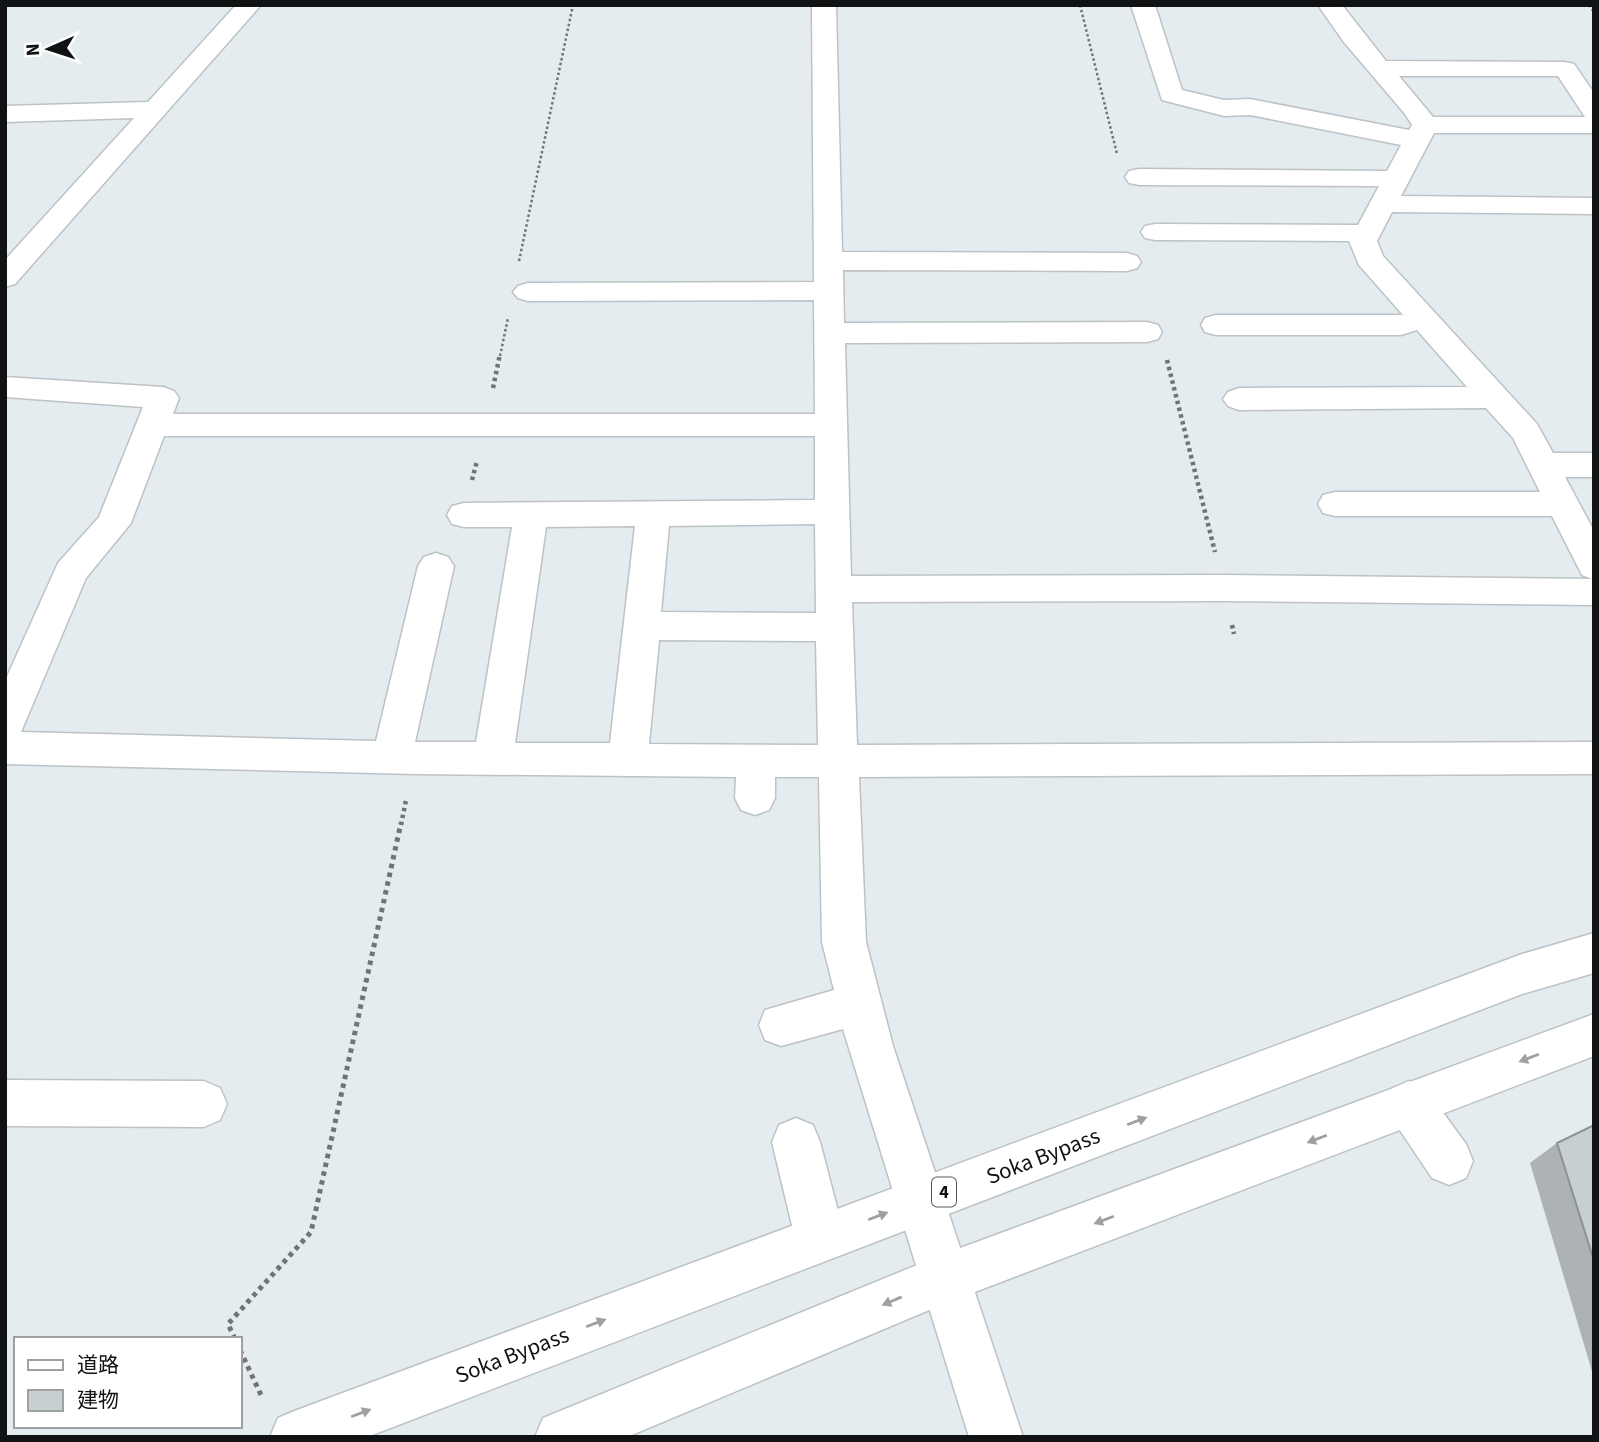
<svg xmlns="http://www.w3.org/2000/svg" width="1599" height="1442" viewBox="0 0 1599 1442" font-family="'Source Sans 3','Noto Sans JP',sans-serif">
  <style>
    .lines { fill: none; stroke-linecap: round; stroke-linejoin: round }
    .minor-casing { stroke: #bcc2c6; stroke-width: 3 }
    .highway-casing { stroke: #bcc2c6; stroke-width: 3 }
    .path-far2 { stroke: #707477; stroke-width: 2.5; stroke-dasharray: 2.5 2.5; stroke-linecap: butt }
    .path-far1 { stroke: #707477; stroke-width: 4.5; stroke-dasharray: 3.5 3.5; stroke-linecap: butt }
    .path { stroke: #707477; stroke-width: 5; stroke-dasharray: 4.5 4.5; stroke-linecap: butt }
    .minor { fill: #fff; fill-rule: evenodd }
    .highway { fill: #fff; fill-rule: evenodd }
    .wall { fill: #acb2b5 }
    .building { fill: #c8cfd3; stroke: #8c9194; stroke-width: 2 }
    .oneway { fill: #9fa0a1 }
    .labels { text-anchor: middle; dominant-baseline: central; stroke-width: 7; stroke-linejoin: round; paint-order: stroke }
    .shield { fill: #fff; stroke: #58595a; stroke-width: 2 }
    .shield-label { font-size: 18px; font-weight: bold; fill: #101214 }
    .near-street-label { font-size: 23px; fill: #101214; stroke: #fff }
  </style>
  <rect width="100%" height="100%" fill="#e5ecf0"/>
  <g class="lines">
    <defs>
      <g id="minor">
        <path d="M236,5h25l-246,279 -10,3v-27l129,-142 -129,4v-16l143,-4z"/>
        <path d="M812,5h24l6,247 285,1 10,3 4,6 -4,6 -10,3 -284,-1 1,53 303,-1 11,3 4,7 -4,7 -11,3 -302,1 6,233 373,-1 368,4 -10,-4 -30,-59h-217l-12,-3 -5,-9 5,-9 12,-3h205l-27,-54 -27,-30 -247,2 -11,-4 -5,-7 5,-7 11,-4 228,-1 -50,-57 -16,5h-185l-11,-3 -4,-7 4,-7 11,-3h187l-44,-50 -10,-24 -194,-1 -10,-2 -4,-6 4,-6 10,-2 203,1 21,-39 -240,-1 -10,-2 -4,-6 4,-6 10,-2 248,2 14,-26 -151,-30 -26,1 -62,-16 -31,-95h24l27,85 42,10 26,-1 159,31 3,-5 -7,-11 -62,-73 -25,-36h24l44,56 179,1 9,2 20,29v40h-160l-33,63 193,2v16l-202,-2 -15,29 6,15 154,168 16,29h41v24h-29l29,54v74l-370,-4 -372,1 5,143 737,-3v32l-735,3 7,165 27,104 130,391h-54l-126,-408 -62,17 -16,-6 -6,-15 6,-15 69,-20 -12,-48 -3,-165h-44v21l-6,12 -14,5 -14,-5 -6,-12 1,-21 -321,-3 -410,-10v-83l53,-118 41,-46 44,-110 -138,-10v-20l158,10 11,4 5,7 -6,16h642l-1,-114 -286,1 -10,-3 -5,-6 5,-6 10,-3 286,-1zM1399,76h159l27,41h-152zM164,436h651v64l-351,3 -12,3 -5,9 5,9 12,3h48l-36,215h-61l39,-176 -6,-9 -12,-4 -12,4 -6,9 -42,175 -355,-9 65,-154 45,-55zM815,524l1,89 -155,-1 8,-86zM635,526l-25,217h-95l31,-216zM659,640l157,1 2,104 -169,-1z"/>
        <path d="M5,1080l199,1 16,7 7,16 -7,16 -16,7 -199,-1z"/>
        <path d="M1409,1081l16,7 41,56 7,17 -7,17 -17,7 -17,-7 -39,-58 -7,-16 7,-16z"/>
        <path d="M796,1118l17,7 7,17 25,96 -8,17 -17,8 -17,-8 -8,-17 -23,-96 7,-17z"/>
      </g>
      <g id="highway">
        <path d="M1594,933v40l-72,21 -1155,443h-97l8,-19 19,-8 1225,-456z"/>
        <path d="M1594,1014v42l-648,247 -319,134h-92l8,-19 401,-164z"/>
      </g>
    </defs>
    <use href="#minor" class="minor-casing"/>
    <use href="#highway" class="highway-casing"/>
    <g class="path-far2">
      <path d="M1080,5l37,149"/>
      <path d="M1589,5l5,7"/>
      <path d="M519,261l54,-256"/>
      <path d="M500,356l8,-38"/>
    </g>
    <g class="path-far1">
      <path d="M1167,360l48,192"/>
      <path d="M493,388l7,-34"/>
      <path d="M472,480l5,-19"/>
      <path d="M1232,625l2,9"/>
      <path d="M401,825l5,-25"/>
    </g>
    <g class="path">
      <path d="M235,1339l-7,-15 83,-92 90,-409"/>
      <path d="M240,1350l21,45"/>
    </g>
    <use href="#minor" class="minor"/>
    <use href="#highway" class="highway"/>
  </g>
  <path class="wall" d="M1594,1125v253l-64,-215 27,-20z"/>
  <path class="building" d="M1594,1125v136l-37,-118z"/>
  <defs><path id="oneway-solid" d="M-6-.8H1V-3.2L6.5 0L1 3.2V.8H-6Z" transform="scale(1.75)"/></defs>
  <g class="oneway">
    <use href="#oneway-solid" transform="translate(1529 1058) rotate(159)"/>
    <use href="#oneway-solid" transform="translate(1137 1121) rotate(-21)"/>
    <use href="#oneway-solid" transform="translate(1317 1139) rotate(159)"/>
    <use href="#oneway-solid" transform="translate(878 1216) rotate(-21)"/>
    <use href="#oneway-solid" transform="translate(1104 1220) rotate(159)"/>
    <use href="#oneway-solid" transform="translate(892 1301) rotate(157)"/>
    <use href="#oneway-solid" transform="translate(596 1323) rotate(-21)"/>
    <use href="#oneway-solid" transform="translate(361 1413) rotate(-21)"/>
  </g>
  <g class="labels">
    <rect class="shield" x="932" y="1177.5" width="24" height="29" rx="5"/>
    <g class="shield-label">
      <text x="944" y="1192">4</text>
    </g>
    <g class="near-street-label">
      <text transform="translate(1043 1156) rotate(-21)">Soka Bypass</text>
      <text transform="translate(512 1355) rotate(-21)">Soka Bypass</text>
    </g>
  </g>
  <rect width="1599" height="1442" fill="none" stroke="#101214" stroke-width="14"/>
  <rect x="14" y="1337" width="228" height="91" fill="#ffffff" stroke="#9fa0a1" stroke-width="2"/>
  <rect x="28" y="1360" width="35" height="10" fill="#ffffff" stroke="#9fa0a1" stroke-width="2"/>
  <text x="77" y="1372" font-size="21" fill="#101214">道路</text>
  <rect x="28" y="1390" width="35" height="21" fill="#c8cfd3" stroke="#9fa0a1" stroke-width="2"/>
  <text x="77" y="1407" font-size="21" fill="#101214">建物</text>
  <g transform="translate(49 49) rotate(267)" stroke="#ffffff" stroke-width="5" paint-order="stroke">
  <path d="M0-5L12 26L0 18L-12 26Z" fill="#101214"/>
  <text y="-10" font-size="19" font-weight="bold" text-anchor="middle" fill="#101214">N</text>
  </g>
</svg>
